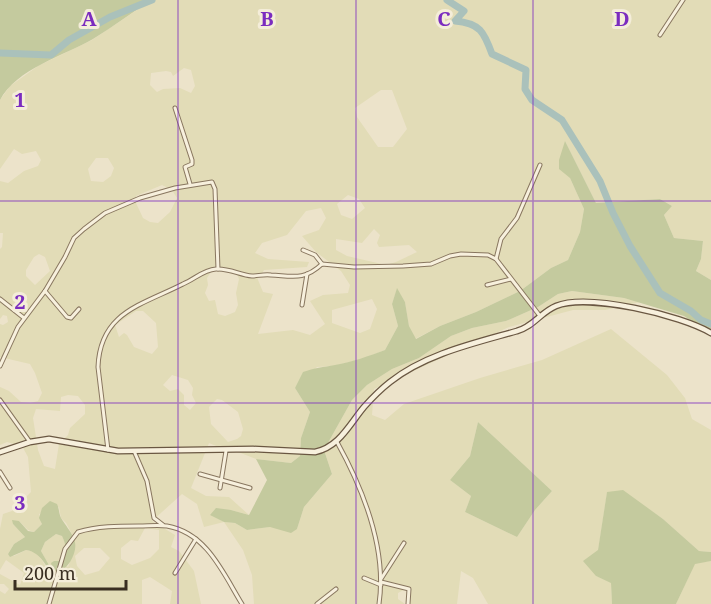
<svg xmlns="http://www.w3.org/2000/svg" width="711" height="604" viewBox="0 0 711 604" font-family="'Noto Serif',serif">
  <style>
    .farmland { fill: #e2dcb7; fill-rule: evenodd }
    .green { fill: #c4ca9e }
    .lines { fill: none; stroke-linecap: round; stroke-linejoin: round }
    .river { stroke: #aac1bb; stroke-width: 7 }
    .street-casing { stroke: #88765f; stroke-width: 5 }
    .secondary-casing { stroke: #6a5742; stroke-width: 7 }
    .street { stroke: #f7f0dd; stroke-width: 3 }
    .secondary { stroke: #f7f0dd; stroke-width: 4.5 }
    .grid { fill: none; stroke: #7b2cbf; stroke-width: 1.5; stroke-opacity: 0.55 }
    .grid-label { font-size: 20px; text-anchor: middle; font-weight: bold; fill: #7b2cbf; stroke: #f4edd9; stroke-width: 6; stroke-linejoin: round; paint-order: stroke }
  </style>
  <rect width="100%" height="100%" fill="#ece3ca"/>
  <g class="farmland">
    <path d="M152,0h559v280l-15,-9 5,-12 2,-18 -29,-3 -10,-23 8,-9 -12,-7 -64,4 -31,-62 5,37 14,31 -4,23 -12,28 -17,8 -31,23 -44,21 -36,14 -25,13 -6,-13 -4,-24 -8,-13 -5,15 6,22 -13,24 -20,8 -31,8 -17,1 -22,21 15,24 -9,26 -1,18 -9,7 -35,-4 -23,-9h-7l-17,-7 -18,45 15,8 23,1 20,18 -18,-5 -21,4 14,8 11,1 12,7 23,-3 27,2 7,-22 28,-33 -8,-24 28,-50 15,-15 25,-16 27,-11 32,-22 21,-8 34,-7 32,-14 20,-13 14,-3 52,7 16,4 -35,8h-32l-64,17 -135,62 -2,26 13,5 19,-16 76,-26 62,-18 69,-31 56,46 18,23 7,21 19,11v122l-12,-1 -36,-32 -41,-28 -15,2 -9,58 -2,25 15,6 1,22h-124l-15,-26 -12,-7 -4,33h-48v-17l-11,6v6l7,5h-151l-2,-29 -9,-25 -19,-28 -20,5 -7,-23 -15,-10 -30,27 23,14 -4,12 8,4 15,20 7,33h-31l2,-13 -22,-14 -8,3v24h-142v-13l5,3 4,-5 -5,-5h-4v-10l20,11 4,-12 -18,-13 -6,10v-41l3,-15 9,-3 19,-19 -3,-35 -6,-11 -15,-4 -7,3v-58l9,4 12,11 9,1 8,-2 4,-8 -7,-20 -5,-9 -30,-7v-33l3,1 5,-3 -1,-6 -4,-1 -3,4v-70l2,-2 1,-14h-3v-52l8,2 16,-12 14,-5 3,-6 -5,-9 -14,3 -8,-5 -14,20v-69l10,-14 28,-20 54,-26zM184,68l7,2 4,16 -4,7 -11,-5 -17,1 -6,3 -7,-7 1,-12 15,-2 5,1 2,4zM381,90h11l15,39 -14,18h-15l-21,-30 -2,-9zM96,158h12l6,10 -3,8 -8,6 -12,-1 -3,-12zM162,185l10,5 5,8 -7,14 -12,11 -8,-1 -7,-4 -7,-15v-7zM348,195l11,4 6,9 -13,11 -11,-4 -4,-11zM321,208l5,10 -7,12 -17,6 14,16 25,19 9,14 -2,8 -25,2 -13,6 15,23 -15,11 -17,-5 -35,4 15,-40 -10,-2 -7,-17h5l3,-5 43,-3 2,-5 -41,-3 -13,-6 7,-10 25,-8 19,-24zM374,229l6,6 -3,8 2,4 30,-2 8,7 -21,10 -10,3 -39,-9 -11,-6v-11l26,4zM39,254l6,3 5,14 -15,14 -9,-9v-6l8,-13zM215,266l22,8 2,5 -3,14 2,12 -3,7 -10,4 -7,-2 -3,-14 -6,1 -4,-8 3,-8 -1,-7zM372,299l5,10 -7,20 -10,4 -28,-10v-13zM136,311h7l13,12 2,24 -6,7 -18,-7 -7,-12 -3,-2 -5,4 -4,-12zM172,375l16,5 5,8 -1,7 4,8 -6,7 -6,-5v-10l-6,-6 -8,2 -7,-6zM68,395l10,1 7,9v9l-15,14 -2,7 -9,9 -4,25 -11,-3 -6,-16 -5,-32 3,-9 24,2 1,-14zM217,399l5,1 16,12 5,17 -2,7 -4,3 -9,3 -17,-18 -2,-17zM478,422l74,69 -17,19 -18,27 -52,-25 6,-16 -21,-16 20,-24zM59,507l2,11 5,5 8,15v13l-6,16 -7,-6 4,-6v-13l-3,-6 -6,-2 -11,8 -4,9 13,25 -1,3 -11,-19 -7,-8 -9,-2 -12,6 -6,-2 6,-10 11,-7 -12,-13 6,-3 9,9 6,2 8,-8 -3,-10zM145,528l14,2v19l-9,9 -18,7 -11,-6v-11l10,-8 7,1zM84,548h16l10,10 -11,13 -14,4 -8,-9 -2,-10z"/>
    <path d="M711,561v43h-35l19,-41z"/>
  </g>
  <g class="green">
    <path d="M0,0h152c-20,12 -39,27 -59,39 -28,16 -77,30 -93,61z"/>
    <path d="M565,141l31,62 64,-4 12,7 -8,9 10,23 29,3 -2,18 -5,12 15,9v54l-27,-18 -60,-18 -52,-7 -14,3 -20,13 -32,14 -34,7 -21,8 -32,22 -27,11 -25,16 -15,15 -28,50 8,24 -28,33 -7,22 -6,4 -21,-6 -23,3 -12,-7 -11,-1 -14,-7 6,-7 15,2 18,5 18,-35 -11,-21 35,4 9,-7 1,-18 9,-26 -15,-24 8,-16c11,-4 21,-5 32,-7 17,-3 34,-9 50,-15l13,-24 -6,-22 5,-16 8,14 4,24 7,13 24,-13 36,-14 44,-21 31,-23 17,-8 12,-28 4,-23 -14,-31 -11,-9v-9z"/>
    <path d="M478,422l74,69 -17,19 -18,27 -52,-25 6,-16 -21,-16 20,-24z"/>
    <path d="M623,490l40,29 36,32 12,1v9l-16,3 -19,40h-64l-1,-21 -15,-7 -13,-15 15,-11 9,-58z"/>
    <path d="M50,501l7,3c2,4 2,10 4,14 4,7 10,13 13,21 5,11 -5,29 -15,33l-6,-2 -2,-7 3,-2h7c7,-7 5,-17 1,-25l-6,-2 -11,8 -4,9 14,25 -2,3c-6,-12 -12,-27 -27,-29l-16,7 -2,-3 6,-10 11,-7 -12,-13 -1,-4 7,1 9,10 6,1 8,-8 -3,-6 3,-10z"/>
  </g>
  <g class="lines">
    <g class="river">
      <path d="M447,0l17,11 -9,10c25,2 29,11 37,33l34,16 -1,19 7,11 30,20 38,61 13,32 17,33 30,47 31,18 10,9 10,4"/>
      <path d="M0,53l51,2 18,-15 41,-23 42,-17"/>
    </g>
    <defs>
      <g id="street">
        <path d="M660,35l23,-35"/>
        <path d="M175,108l17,52v4l-7,3 5,17"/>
        <path d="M303,250l12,5 7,9"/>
        <path d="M496,259l5,-20 16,-21 23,-53"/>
        <path d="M487,285l24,-6"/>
        <path d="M45,291l22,26 4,1 8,-9"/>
        <path d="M0,299l24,19"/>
        <path d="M302,305l5,-31"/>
        <path d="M0,366l18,-39 27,-36 20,-34 9,-19 10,-9 21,-16 35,-15 35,-10 37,-6 3,7 3,80"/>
        <path d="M0,400l30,42"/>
        <path d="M337,442c26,47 50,107 42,162"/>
        <path d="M108,450l-10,-83c2,-55 44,-62 85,-83 12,-5 20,-14 33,-15 13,-1 24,6 36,7 6,0 12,-2 19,-1 21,1 33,6 51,-11l32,3 49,-1 28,-2 19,-8 11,-2 27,1 8,4 44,57"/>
        <path d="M134,451l13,30 7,37 9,7"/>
        <path d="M0,472l10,16"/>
        <path d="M200,474l50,14"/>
        <path d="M220,488l6,-37"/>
        <path d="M175,573l21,-34"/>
        <path d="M364,578l17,7"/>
        <path d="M381,579l23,-36"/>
        <path d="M381,582l28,7 -1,15"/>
        <path d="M49,604l16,-55 13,-17c19,-6 41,-6 61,-6 9,0 19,-1 28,0 40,7 56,47 75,78"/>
        <path d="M317,604l19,-15"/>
      </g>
      <path id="secondary" d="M0,452l30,-10 19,-3 69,12 135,-2 62,3c24,-5 34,-27 49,-45 8,-9 17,-18 26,-25 35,-28 85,-39 127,-51 16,-4 24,-19 39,-25 32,-13 125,9 155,27"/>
    </defs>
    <use href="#street" class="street-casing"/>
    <use href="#secondary" class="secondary-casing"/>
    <use href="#street" class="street"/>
    <use href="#secondary" class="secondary"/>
  </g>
  <path class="grid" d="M178,0v604M356,0v604M533,0v604M0,201h711M0,403h711"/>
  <g class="grid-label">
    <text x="89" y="26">A</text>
    <text x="267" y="26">B</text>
    <text x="444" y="26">C</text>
    <text x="622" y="26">D</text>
    <text x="20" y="107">1</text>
    <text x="20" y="309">2</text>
    <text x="20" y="510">3</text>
  </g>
  <path d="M15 580v9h111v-9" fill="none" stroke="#392e21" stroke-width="3"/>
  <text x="24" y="580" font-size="18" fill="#392e21" stroke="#f4edd9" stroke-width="4.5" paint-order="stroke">200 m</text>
</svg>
